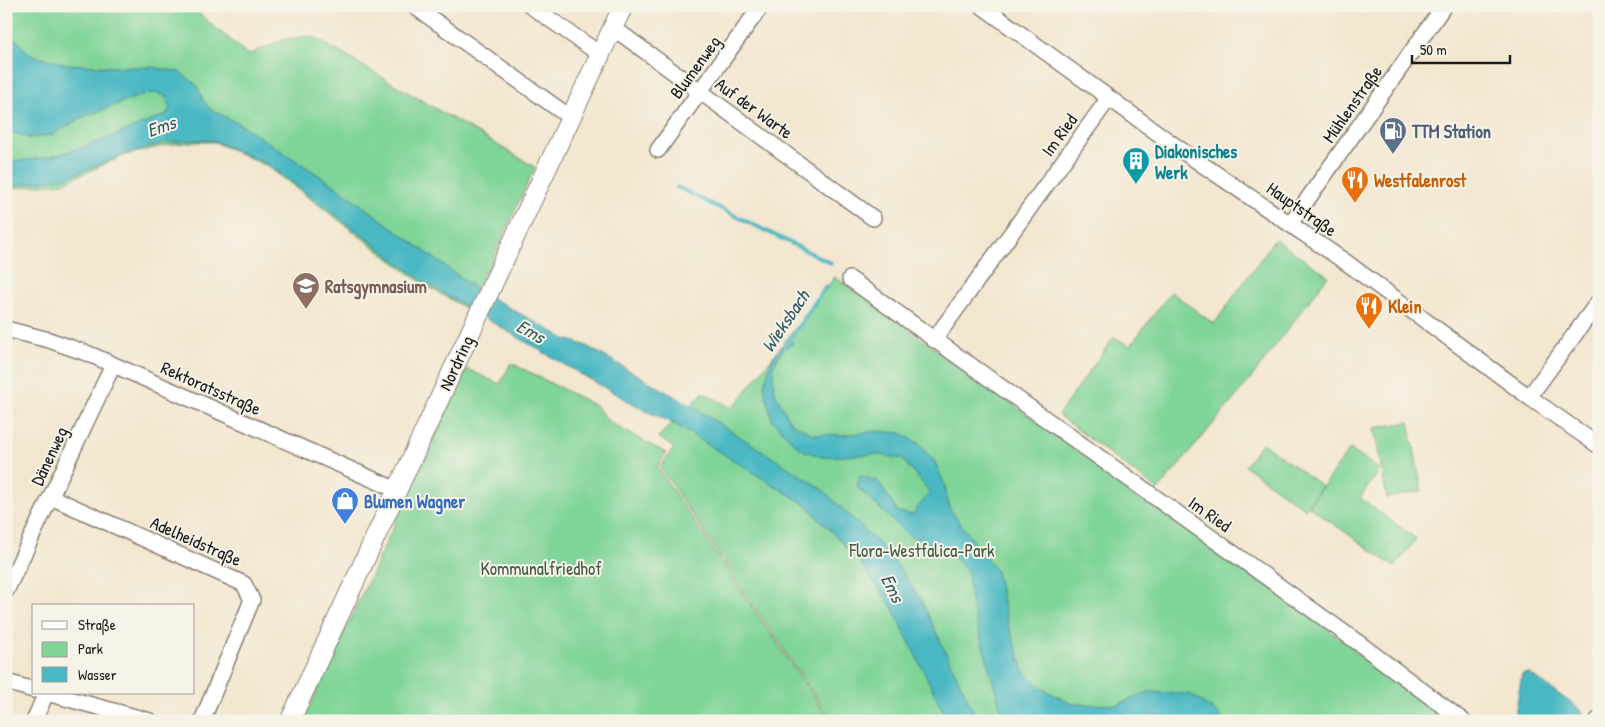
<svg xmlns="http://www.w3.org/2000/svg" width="1605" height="727" viewBox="0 0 1605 727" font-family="'Patrick Hand',sans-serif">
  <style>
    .green { fill: #7fd497; stroke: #4e785a }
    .water { fill: #49b8c3; stroke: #326a70 }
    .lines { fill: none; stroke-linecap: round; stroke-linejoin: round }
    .stream { stroke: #49b8c3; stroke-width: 4 }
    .minor-casing { stroke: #888176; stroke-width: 18 }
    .major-casing { stroke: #888176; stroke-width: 21 }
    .minor { stroke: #fff; stroke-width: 15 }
    .major { stroke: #fff; stroke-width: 19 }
    .labels { text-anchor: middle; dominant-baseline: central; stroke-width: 4; stroke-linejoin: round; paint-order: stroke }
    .street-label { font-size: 18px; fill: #1c1c1c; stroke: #f7f3e8 }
    .service-label { font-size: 18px; font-weight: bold; fill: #4e5e75; stroke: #f7f3e8; text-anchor: start }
    .culture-label { font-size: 18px; font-weight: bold; fill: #0d838f; stroke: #f7f3e8; text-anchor: start }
    .food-label { font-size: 18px; font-weight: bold; fill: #c56008; stroke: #f7f3e8; text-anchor: start }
    .education-label { font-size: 18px; font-weight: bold; fill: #785e54; stroke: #f7f3e8; text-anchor: start }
    .shop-label { font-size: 18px; font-weight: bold; fill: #366cbe; stroke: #f7f3e8; text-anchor: start }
    .park-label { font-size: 18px; fill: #3f5c47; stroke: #f7f3e8 }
    .water-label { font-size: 19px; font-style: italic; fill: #2e5a5f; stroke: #f7f3e8 }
  </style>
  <rect width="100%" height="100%" fill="#f7f3e8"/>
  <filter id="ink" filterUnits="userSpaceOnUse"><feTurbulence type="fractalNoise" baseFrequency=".02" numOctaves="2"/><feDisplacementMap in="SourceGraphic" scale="10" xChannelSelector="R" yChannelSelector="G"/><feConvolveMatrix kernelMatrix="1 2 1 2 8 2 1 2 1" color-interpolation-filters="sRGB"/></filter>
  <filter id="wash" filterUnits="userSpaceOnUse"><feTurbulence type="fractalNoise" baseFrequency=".0096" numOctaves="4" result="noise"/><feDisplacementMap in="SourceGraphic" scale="20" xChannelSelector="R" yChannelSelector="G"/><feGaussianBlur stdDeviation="1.12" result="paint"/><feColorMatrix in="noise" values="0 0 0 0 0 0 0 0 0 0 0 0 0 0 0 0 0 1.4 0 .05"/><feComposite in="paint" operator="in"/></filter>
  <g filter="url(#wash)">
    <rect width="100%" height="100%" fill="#f3e6cf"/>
    <g class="green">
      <path d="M6,6h178l13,6 51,43 37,-16 27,-3 223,131 -48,104 -2,-1 -18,39 -44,-25 -156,-118 -53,-24h-20l-27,3 -41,10 -63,28 -57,6z"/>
      <path d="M1275,239l53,37 -79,105 -91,109 -100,-75 56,-78 16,9 41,-54 43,32z"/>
      <path d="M835,277l621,444h-624l-172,-254 14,-19 -16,-11 45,-44 30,15z"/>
      <path d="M511,363l85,43 13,16 57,31 -9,14 173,254h-527l164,-352 33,15z"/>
      <path d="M1409,422l13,69 -35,7 -13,-70z"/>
      <path d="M1262,443l60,43 -17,23 -60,-43z"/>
      <path d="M1350,449l30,21 -20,28 56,41 -21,28 -87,-61z"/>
    </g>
    <g class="water">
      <path d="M6,28l24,27 37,9 45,3h40l28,5 17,13 6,15 7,9 33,17 94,61 139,102 90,50 19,6 105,60 132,84 68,66 31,45 57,121h-30l-57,-116 -34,-47 -51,-53 -133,-82 -27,-12 -76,-43 -146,-86 -155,-117 -55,-24 -20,-1 -27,2 -39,11 -60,24 -34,6 -28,3v-25c56,1 109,-27 160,-46l4,-7 -5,-12 -9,-3 -14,2 -61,23 -29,17 -23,3 -23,-8z"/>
      <path d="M792,341l1,2 -11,8 -9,15 1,24 16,32 22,12 29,1 37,-4 23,2 18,11 16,18 10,24 4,22 47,63 12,53 16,47 17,17 31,16 45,1 31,-13 42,2 28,19 4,8h-53l-15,-7 -13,7h-137l-33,-118 -3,-31 -24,-24 -35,-12 -52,-49 3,-11 19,6 18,29 15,4 18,-23 -28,-33 -26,-5 -54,3 -22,-8 -28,-29 -8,-34 7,-25 9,-13z"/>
      <path d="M1529,673l52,37 3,8 -2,3h-68l8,-47z"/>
    </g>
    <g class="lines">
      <g class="stream">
        <path d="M677,187l154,76"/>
        <path d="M784,348l42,-62"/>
      </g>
    </g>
  </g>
  <g filter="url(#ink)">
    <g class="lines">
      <defs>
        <g id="minor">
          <path d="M414,6l157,112"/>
          <path d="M531,6l70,49"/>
          <path d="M982,6l199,144 166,113 182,134 70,49"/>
          <path d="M612,30l11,5 250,183"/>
          <path d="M658,150l103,-144"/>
          <path d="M1290,224l154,-218"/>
          <path d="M850,279l510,365 103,77"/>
          <path d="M6,329l43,11 40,14 308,136"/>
          <path d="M934,340l175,-242"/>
          <path d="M1529,397l70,-96"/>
          <path d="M51,497l193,87 8,16 -50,121"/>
          <path d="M6,591l107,-226"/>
          <path d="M6,682l28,8"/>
          <path d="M47,693l103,28"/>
          <path d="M34,721l12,-28"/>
          <path d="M1597,721l2,-2"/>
        </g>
        <path id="major" d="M290,721l206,-444 127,-271"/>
      </defs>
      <use href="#minor" class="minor-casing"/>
      <use href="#major" class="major-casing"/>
      <use href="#minor" class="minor"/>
      <use href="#major" class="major"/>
    </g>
  </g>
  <defs>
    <symbol id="fuel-pin" viewBox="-11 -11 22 30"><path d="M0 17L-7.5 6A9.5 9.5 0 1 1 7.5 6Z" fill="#5c6f8a" stroke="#f7f3e8"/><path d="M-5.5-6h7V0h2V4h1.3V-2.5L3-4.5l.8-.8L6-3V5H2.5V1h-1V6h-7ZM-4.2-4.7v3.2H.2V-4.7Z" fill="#fff"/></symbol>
    <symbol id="building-pin" viewBox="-11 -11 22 30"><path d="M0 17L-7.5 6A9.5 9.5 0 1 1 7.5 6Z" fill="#0f9aa8" stroke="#f7f3e8"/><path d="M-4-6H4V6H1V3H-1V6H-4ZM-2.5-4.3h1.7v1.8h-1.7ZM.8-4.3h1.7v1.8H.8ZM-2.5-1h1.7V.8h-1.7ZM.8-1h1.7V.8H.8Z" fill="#fff"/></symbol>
    <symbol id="restaurant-pin" viewBox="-11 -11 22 30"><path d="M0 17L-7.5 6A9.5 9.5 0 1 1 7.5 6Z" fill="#e8710a" stroke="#f7f3e8"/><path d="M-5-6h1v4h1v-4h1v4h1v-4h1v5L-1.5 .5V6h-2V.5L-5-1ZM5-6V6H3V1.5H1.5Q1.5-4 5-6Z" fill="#fff"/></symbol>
    <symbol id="school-pin" viewBox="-11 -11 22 30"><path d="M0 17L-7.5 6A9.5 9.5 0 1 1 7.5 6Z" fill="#8d6e63" stroke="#f7f3e8"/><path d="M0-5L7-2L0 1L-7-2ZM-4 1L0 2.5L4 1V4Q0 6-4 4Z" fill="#fff"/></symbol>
    <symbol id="shop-pin" viewBox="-11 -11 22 30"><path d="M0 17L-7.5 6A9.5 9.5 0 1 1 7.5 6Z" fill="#3f7fe0" stroke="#f7f3e8"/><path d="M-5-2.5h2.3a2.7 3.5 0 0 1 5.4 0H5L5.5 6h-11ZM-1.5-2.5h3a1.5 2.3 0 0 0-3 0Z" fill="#fff"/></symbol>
  </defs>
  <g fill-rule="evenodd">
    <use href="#fuel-pin" x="1377" y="115" width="32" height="43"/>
    <use href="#building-pin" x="1120" y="145" width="32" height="43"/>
    <use href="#restaurant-pin" x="1339" y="164" width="32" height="43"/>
    <use href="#school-pin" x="290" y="270" width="32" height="43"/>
    <use href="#restaurant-pin" x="1353" y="290" width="32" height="43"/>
    <use href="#shop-pin" x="329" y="485" width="32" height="43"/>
  </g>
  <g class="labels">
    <g class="street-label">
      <text transform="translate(695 67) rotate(-54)">Blumenweg</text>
      <text transform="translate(1352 104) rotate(-55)">Mühlenstraße</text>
      <text transform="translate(754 108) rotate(36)">Auf der Warte</text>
      <text transform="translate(1059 135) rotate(-54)">Im Ried</text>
      <text transform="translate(1302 209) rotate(35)">Hauptstraße</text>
      <text transform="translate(456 363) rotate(-65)">Nordring</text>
      <text transform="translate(211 388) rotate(24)">Rektoratsstraße</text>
      <text transform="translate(49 456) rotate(-65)">Dänenweg</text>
      <text transform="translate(1210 514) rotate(35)">Im Ried</text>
      <text transform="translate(196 541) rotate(24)">Adelheidstraße</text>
    </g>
    <g class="service-label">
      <text x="1412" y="131">TTM Station</text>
    </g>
    <g class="culture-label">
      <text x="1155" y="151">Diakonisches<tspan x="1155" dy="21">Werk</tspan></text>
    </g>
    <g class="food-label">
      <text x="1374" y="180">Westfalenrost</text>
      <text x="1388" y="306">Klein</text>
    </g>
    <g class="education-label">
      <text x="325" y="286">Ratsgymnasium</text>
    </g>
    <g class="shop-label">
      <text x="364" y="501">Blumen Wagner</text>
    </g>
    <g class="park-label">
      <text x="922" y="550">Flora-Westfalica-Park</text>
      <text x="541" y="568">Kommunalfriedhof</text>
    </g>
    <g class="water-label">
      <text transform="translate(161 126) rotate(-19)">Ems</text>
      <text transform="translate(785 321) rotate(-56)">Wieksbach</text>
      <text transform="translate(531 331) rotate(30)">Ems</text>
      <text transform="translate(893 588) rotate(64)">Ems</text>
    </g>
  </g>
  <rect width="1605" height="727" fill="none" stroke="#f7f3e8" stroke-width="25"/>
  <rect x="32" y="604" width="162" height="90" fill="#f7f3e8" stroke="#9f9d96"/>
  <rect x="42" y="621" width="25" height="8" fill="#ffffff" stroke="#9f9d96"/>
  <text x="78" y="630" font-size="15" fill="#1c1c1c">Straße</text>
  <rect x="42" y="642" width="25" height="15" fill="#7fd497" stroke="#9f9d96"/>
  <text x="78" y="654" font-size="15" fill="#1c1c1c">Park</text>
  <rect x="42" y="667" width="25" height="15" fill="#49b8c3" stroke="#9f9d96"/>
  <text x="78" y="680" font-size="15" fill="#1c1c1c">Wasser</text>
  <path d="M1412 55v8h98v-8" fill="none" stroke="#1c1c1c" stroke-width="2.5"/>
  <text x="1420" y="55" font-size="15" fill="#1c1c1c" stroke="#f7f3e8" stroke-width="4" paint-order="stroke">50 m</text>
</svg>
